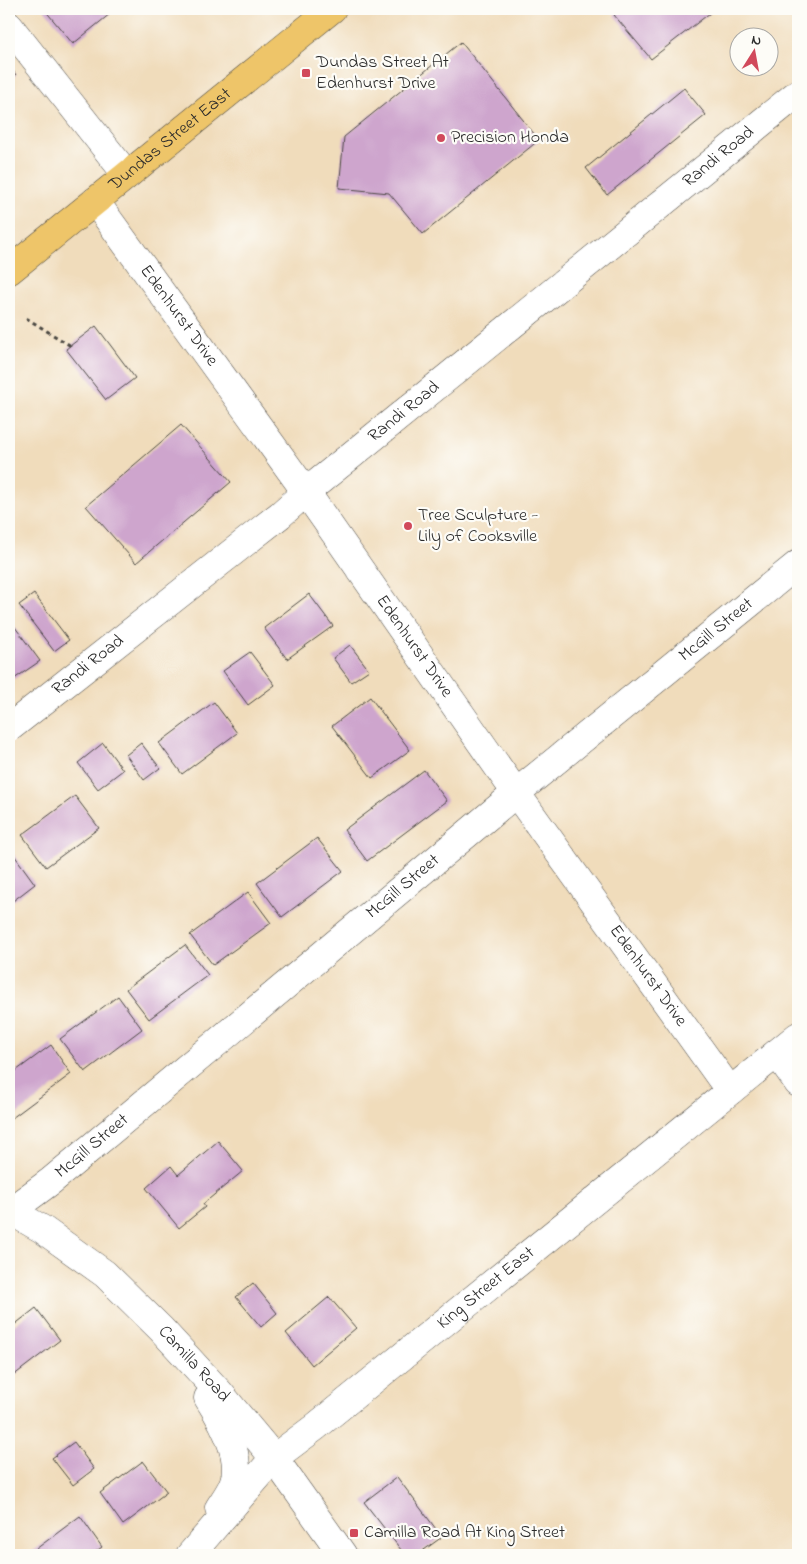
<svg xmlns="http://www.w3.org/2000/svg" width="807" height="1564" viewBox="0 0 807 1564" font-family="'Indie Flower',sans-serif">
  <style>
    .building { fill: #cea5cd }
    .lines { fill: none; stroke-linecap: round; stroke-linejoin: round }
    .minor-casing { stroke: #494641; stroke-width: 29 }
    .major-casing { stroke: #494641; stroke-width: 29 }
    .path { stroke: #494641; stroke-width: 3; stroke-dasharray: 4 4; stroke-linecap: butt }
    .minor { stroke: #fff; stroke-width: 28 }
    .major { stroke: #eec569; stroke-width: 28 }
    .poi-dot { fill: #d1495b; stroke: #fdfcf7; stroke-width: 2 }
    .labels { text-anchor: middle; dominant-baseline: central; stroke-width: 4.5; stroke-linejoin: round; paint-order: stroke }
    .poi-label { font-size: 18px; fill: #2b2b2b; stroke: #fdfcf7; text-anchor: start }
    .street-label { font-size: 18px; fill: #2b2b2b; stroke: #fdfcf7 }
  </style>
  <rect width="100%" height="100%" fill="#fdfcf7"/>
  <filter id="ink" filterUnits="userSpaceOnUse"><feTurbulence type="fractalNoise" baseFrequency=".02" numOctaves="2"/><feDisplacementMap in="SourceGraphic" scale="10" xChannelSelector="R" yChannelSelector="G"/><feConvolveMatrix kernelMatrix="1 2 1 2 8 2 1 2 1" color-interpolation-filters="sRGB"/></filter>
  <filter id="wash" filterUnits="userSpaceOnUse"><feTurbulence type="fractalNoise" baseFrequency=".0096" numOctaves="4" result="noise"/><feDisplacementMap in="SourceGraphic" scale="20" xChannelSelector="R" yChannelSelector="G"/><feGaussianBlur stdDeviation="1.12" result="paint"/><feColorMatrix in="noise" values="0 0 0 0 0 0 0 0 0 0 0 0 0 0 0 0 0 1.4 0 .05"/><feComposite in="paint" operator="in"/></filter>
  <g filter="url(#wash)">
    <rect width="100%" height="100%" fill="#f0dcbb"/>
    <g id="blocks">
      <g class="building">
        <path d="M44,9h72l-43,35z"/>
        <path d="M622,9h93l-64,50 -37,-44z"/>
        <path d="M461,42l78,98 -116,94 -34,-41 -50,-5 5,-51z"/>
        <path d="M9,65l7,10 -7,6z"/>
        <path d="M684,88l22,27 -99,80 -21,-27z"/>
        <path d="M96,326l39,52 -29,22 -40,-51z"/>
        <path d="M181,425l50,57 -95,81 -50,-57z"/>
        <path d="M34,594l35,46 -15,11 -35,-46z"/>
        <path d="M309,594l24,32 -46,33 -23,-31z"/>
        <path d="M9,619l31,42 -26,18 -5,-7z"/>
        <path d="M350,645l19,25 -18,12 -18,-24z"/>
        <path d="M250,652l25,33 -27,20 -25,-34z"/>
        <path d="M370,697l40,53 -38,28 -40,-52z"/>
        <path d="M214,702l23,31 -55,41 -23,-31z"/>
        <path d="M103,743l20,27 -25,19 -20,-26z"/>
        <path d="M141,743l19,25 -16,12 -18,-25z"/>
        <path d="M424,770l23,31 -80,60 -23,-31z"/>
        <path d="M75,796l24,32 -53,39 -24,-32z"/>
        <path d="M317,838l26,33 -61,46 -25,-34z"/>
        <path d="M9,848l26,36 -26,20z"/>
        <path d="M248,892l23,31 -58,42 -23,-30z"/>
        <path d="M185,945l23,30 -59,44 -23,-30z"/>
        <path d="M118,996l24,33 -57,43 -25,-33z"/>
        <path d="M51,1045l20,29 -59,44 -3,-4v-38z"/>
        <path d="M218,1141l25,30 -40,33 2,3 -26,21 -33,-40 25,-22 7,9z"/>
        <path d="M253,1283l24,30 -16,14 -25,-30z"/>
        <path d="M329,1297l27,31 -44,37 -26,-32z"/>
        <path d="M36,1308l24,32 -51,39v-50z"/>
        <path d="M74,1442l20,27 -21,16 -21,-27z"/>
        <path d="M143,1461l24,31 -44,33 -23,-32z"/>
        <path d="M397,1477l45,60 -25,18h-12l-41,-53z"/>
        <path d="M80,1516l22,31 -11,8h-63z"/>
      </g>
    </g>
  </g>
  <g filter="url(#ink)">
    <use href="#blocks" fill-opacity="0" stroke="#494641" stroke-width="1"/>
    <g class="lines">
      <defs>
        <g id="minor">
          <path d="M9,26l118,149"/>
          <path id="s1" d="M95,201l211,291 210,301 214,298"/>
          <path id="s2" d="M9,728l271,-213 26,-23 492,-399"/>
          <path d="M777,1053l21,30"/>
          <path id="s3" d="M9,1210l33,19 63,45 56,55 58,63 55,66 69,97"/>
          <path id="s4" d="M9,1212l42,-31 465,-388 282,-229"/>
          <path d="M208,1398c14,22 36,60 25,86 -3,8 -9,16 -14,24"/>
          <path id="s5" d="M190,1555l84,-97 40,-30 484,-392"/>
        </g>
        <g id="major">
          <path id="s6" d="M9,271l323,-262"/>
        </g>
      </defs>
      <use href="#minor" class="minor-casing"/>
      <use href="#major" class="major-casing"/>
      <path class="path" d="M26,318l45,28"/>
      <use href="#minor" class="minor"/>
      <use href="#major" class="major"/>
    </g>
  </g>
  <g class="poi-dot">
    <rect x="301" y="68" width="10" height="10" rx="2.5"/>
    <circle cx="441" cy="138" r="5"/>
    <circle cx="408" cy="526" r="5"/>
    <rect x="349" y="1528" width="10" height="10" rx="2.5"/>
  </g>
  <g class="labels">
    <g class="poi-label">
      <text x="316" y="63">Dundas Street At<tspan x="316" dy="21">Edenhurst Drive</tspan></text>
      <text x="451" y="138">Precision Honda</text>
      <text x="418" y="516">Tree Sculpture -<tspan x="418" dy="21">Lily of Cooksville</tspan></text>
      <text x="364" y="1533">Camilla Road At King Street</text>
    </g>
    <g class="street-label">
      <text stroke="none"><textPath href="#s6" startOffset="208">Dundas Street East</textPath></text>
      <text stroke="none"><textPath href="#s2" startOffset="911">Randi Road</textPath></text>
      <text stroke="none"><textPath href="#s1" startOffset="142">Edenhurst Drive</textPath></text>
      <text stroke="none"><textPath href="#s2" startOffset="506">Randi Road</textPath></text>
      <text stroke="none"><textPath href="#s4" startOffset="916">McGill Street</textPath></text>
      <text stroke="none"><textPath href="#s1" startOffset="548">Edenhurst Drive</textPath></text>
      <text stroke="none"><textPath href="#s2" startOffset="101">Randi Road</textPath></text>
      <text stroke="none"><textPath href="#s4" startOffset="511">McGill Street</textPath></text>
      <text stroke="none"><textPath href="#s1" startOffset="952">Edenhurst Drive</textPath></text>
      <text stroke="none"><textPath href="#s4" startOffset="106">McGill Street</textPath></text>
      <text stroke="none"><textPath href="#s5" startOffset="400">King Street East</textPath></text>
      <text stroke="none"><textPath href="#s3" startOffset="242">Camilla Road</textPath></text>
    </g>
  </g>
  <rect width="807" height="1564" fill="none" stroke="#fdfcf7" stroke-width="30"/>
  <g transform="translate(754 52) rotate(11)"><circle r="24" fill="#fdfcf7" stroke="#a9a8a5"/>
  <path d="M0-4L9 19L0 12L-9 19Z" fill="#d1495b"/>
  <text y="-8" font-size="14" font-weight="bold" text-anchor="middle" fill="#2b2b2b">N</text>
  </g>
</svg>
